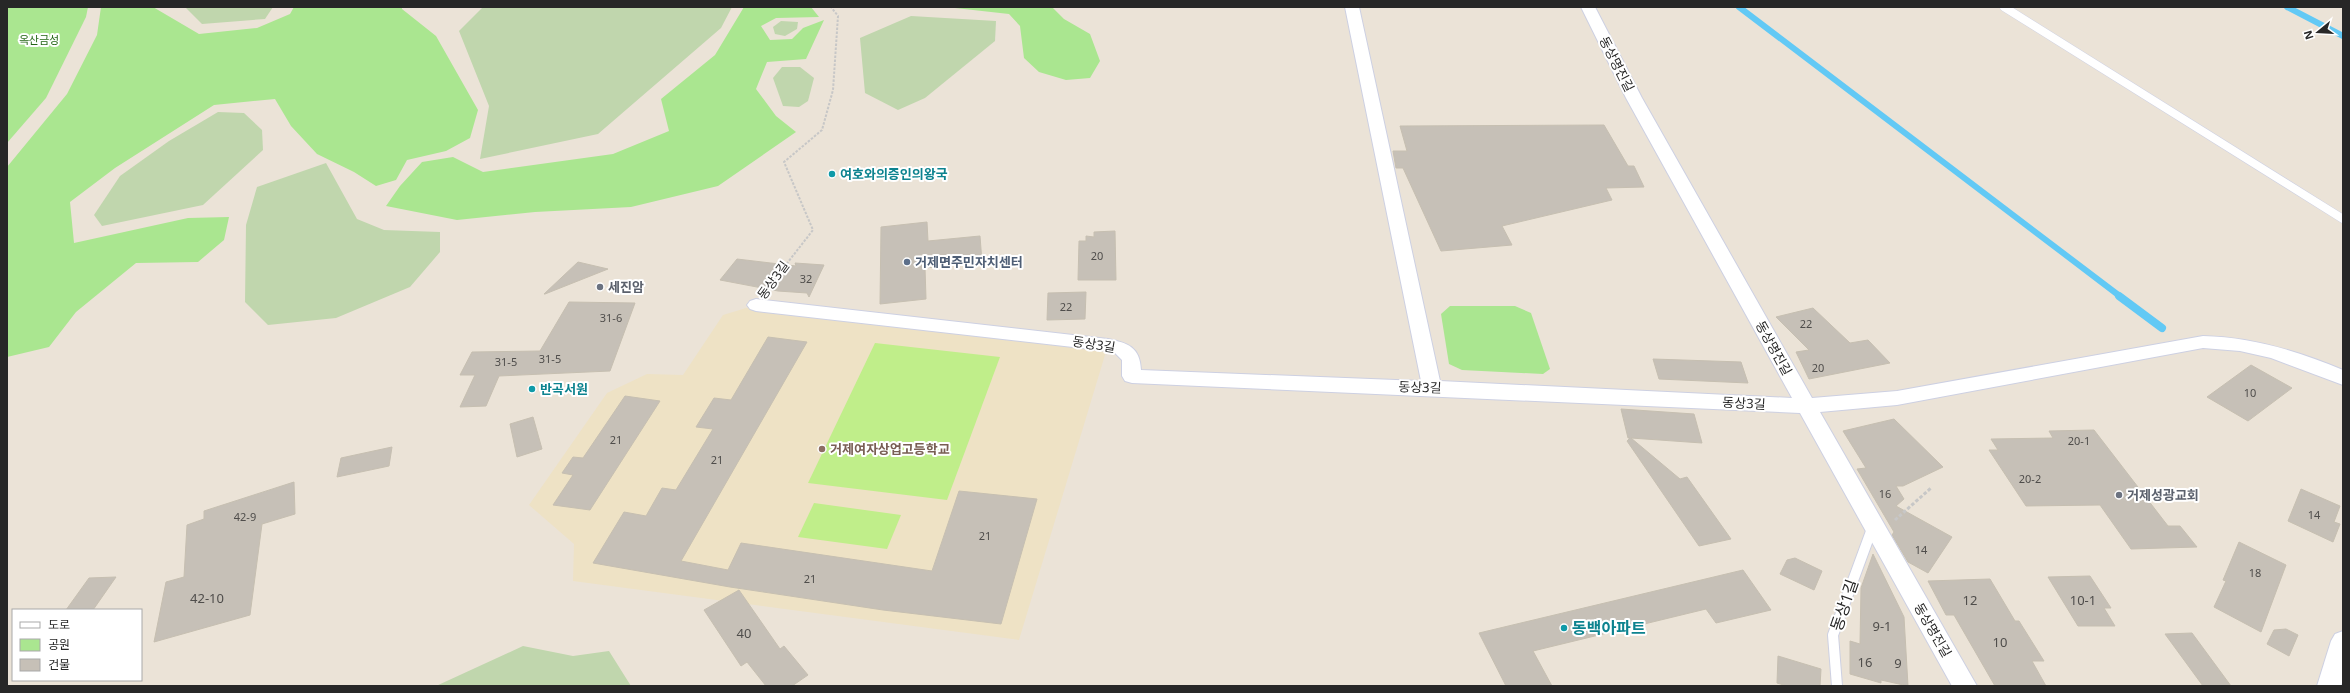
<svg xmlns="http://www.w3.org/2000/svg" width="2350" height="693" viewBox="0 0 2350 693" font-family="'Noto Sans','Noto Sans KR',sans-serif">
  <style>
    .education { fill: #eee2c5 }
    .green { fill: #aae690 }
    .cemetery { fill: #c0d6ad }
    .pitch { fill: #c0ee8a }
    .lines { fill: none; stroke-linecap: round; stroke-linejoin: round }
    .stream-far1 { stroke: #62c9f5; stroke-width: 6 }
    .stream { stroke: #62c9f5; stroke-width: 8 }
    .building { fill: #c6c0b7; stroke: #c6bfb1 }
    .lane-far1-casing { stroke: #cdd0e2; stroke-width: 9 }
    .lane-casing { stroke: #cdd0e2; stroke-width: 12 }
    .street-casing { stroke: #cdd0e2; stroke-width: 2 }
    .path-far1 { stroke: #c7c7c7; stroke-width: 2; stroke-dasharray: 2.5 1.5; stroke-linecap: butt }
    .path { stroke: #c7c7c7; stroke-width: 3; stroke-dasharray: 3.5 2; stroke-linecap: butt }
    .lane-far1 { stroke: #fff; stroke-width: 8 }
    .lane { stroke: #fff; stroke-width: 10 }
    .street { fill: #fff; fill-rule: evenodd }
    .culture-dot { fill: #0f9aa8; stroke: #fff; stroke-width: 1.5 }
    .service-dot { fill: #5c6f8a; stroke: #fff; stroke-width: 1.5 }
    .worship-dot { fill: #6b7280; stroke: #fff; stroke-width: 1.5 }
    .education-dot { fill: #8d6e63; stroke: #fff; stroke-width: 1.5 }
    .labels { text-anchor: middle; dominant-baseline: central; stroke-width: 4; stroke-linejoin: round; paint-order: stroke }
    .far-park-label { font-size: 11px; fill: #236615; stroke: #fff }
    .number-label { font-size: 11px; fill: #4f4d4b }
    .street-label { font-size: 13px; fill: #272727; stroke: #fff }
    .culture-label { font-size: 13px; font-weight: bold; fill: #0d838f; stroke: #fff; text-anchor: start }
    .service-label { font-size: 13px; font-weight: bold; fill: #4e5e75; stroke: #fff; text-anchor: start }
    .worship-label { font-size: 13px; font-weight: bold; fill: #5b616d; stroke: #fff; text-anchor: start }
    .education-label { font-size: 13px; font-weight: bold; fill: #785e54; stroke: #fff; text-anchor: start }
    .near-number-label { font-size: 13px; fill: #4f4d4b }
    .near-street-label { font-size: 16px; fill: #272727; stroke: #fff }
    .near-culture-label { font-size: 16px; font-weight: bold; fill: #0d838f; stroke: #fff; text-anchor: start }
  </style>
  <rect width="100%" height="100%" fill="#ebe3d7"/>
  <path class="education" d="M756,305l352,40 -89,295 -446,-59 1,-37 -45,-39 78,-112 40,-19 36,1 40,-60z"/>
  <g class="green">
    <path d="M7,7h81l-2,10 -40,81 -39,45z"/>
    <path d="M101,7h52l46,27 58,-6 33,-14 4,-7h108v2l34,27 42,74 -8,28 -24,13 -39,9 -11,20 -20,6 -22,-14 -37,-18 -26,-28 -16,-27 -61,6 -99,63 -45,34 4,41 114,-25 41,-1 -5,23 -26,22 -62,1 -60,49 -27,35 -42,10v-190l60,-73 30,-59z"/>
    <path d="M744,7h67l8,10 -43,1 -15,8 9,14 22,-1 11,-11 21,-8 -18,39 -39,3 -11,27 20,27 20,16 -78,54 -87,21 -96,5 -78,8 -71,-14 14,-20 22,-24 31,-5 30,15 130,-18 56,-23 -8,-32 54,-44z"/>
    <path d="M946,7h106l12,12 26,15 10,27 -10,17 -24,2 -27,-8 -15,-14 -4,-32 -11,-12z"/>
    <path d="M1450,306h65l16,7 19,56 -7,5 -81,-4 -13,-6 -8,-50z"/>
  </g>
  <g class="cemetery">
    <path d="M185,7h88l-8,12 -63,5z"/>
    <path d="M483,7h249l-11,21 -123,106 -118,25 9,-53 -30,-75z"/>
    <path d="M911,16l85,5 -1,20 -70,57 -27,12 -33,-17 -5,-55z"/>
    <path d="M781,21l17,1 -1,7 -12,7 -10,-2 -2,-7z"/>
    <path d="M782,67h18l14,11 -6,23 -9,6 -16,-1 -10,-28z"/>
    <path d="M218,112l26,1 18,17 1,20 -60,55 -101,21 -8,-11 26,-39 49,-35z"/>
    <path d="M326,163l31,56 27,11 56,2v20l-30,35 -74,31 -68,7 -23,-23 1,-77 11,-38z"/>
    <path d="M523,646l50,10 36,-5 22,35h-195z"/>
  </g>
  <g class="pitch">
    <path d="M875,343l125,14 -53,143 -139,-17z"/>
    <path d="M814,503l87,12 -14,34 -89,-12z"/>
  </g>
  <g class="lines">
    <g class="stream-far1">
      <path d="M1739,7l382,290"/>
      <path d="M2287,7l56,29"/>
    </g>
    <path class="stream" d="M2119,296l43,32"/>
  </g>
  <g class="building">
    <path d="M1604,125l24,41h6l10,21 -38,1 6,12 -110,26 10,19 -71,6 -38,-83h-7l-3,-17h14l-7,-25z"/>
    <path d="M927,222l1,19 52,-5 2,26 -57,6 1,31 -46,5 1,-77z"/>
    <path d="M1115,231l1,49h-38l1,-39h7v-5l8,1v-5z"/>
    <path d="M737,259l59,7 -1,-3 29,2 -15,32 -2,-4 -29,-2 -58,-11z"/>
    <path d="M578,262l30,7 -63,25h-1z"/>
    <path d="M1086,292l-1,27 -38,1 1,-27z"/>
    <path d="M569,302l66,1 -25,68 -111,5 -13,30 -26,1 15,-32h-15l12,-23 68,-1z"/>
    <path d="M1813,308l37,35 18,-3 22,23 -81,16 -13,-27 13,-2 -33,-33z"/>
    <path d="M768,337l39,5 -126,219 47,9 13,-27 191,28 27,-80 78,8 -36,125 -118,-14 -153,-23 -137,-24 31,-51 22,4 16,-28 14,2 37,-61 -17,-2 18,-29 17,2z"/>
    <path d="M1653,359l88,3 7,21 -89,-4z"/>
    <path d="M2251,365l41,23 -44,33 -41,-24z"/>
    <path d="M625,396l35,5 -70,109 -37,-5 20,-30 -11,-2 11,-16 10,1z"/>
    <path d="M1621,409l73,5 8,29 -71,-5 49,41 7,-2 44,62 -32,7 -72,-105 3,-3h-2z"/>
    <path d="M533,417l9,32 -25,8 -7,-33z"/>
    <path d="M1894,419l49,48 -40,19h-7l8,13 -8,7 56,31 -24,36 -20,-11 -16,-27 2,-3 -37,-63 9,-1 -23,-37z"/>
    <path d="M2094,430l74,96h12l17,21 -66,2 -31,-44 -74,1 -37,-56h9l-7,-11 62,-1 -4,-7z"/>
    <path d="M392,447l-3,19 -52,11 4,-19z"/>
    <path d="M294,482l1,32 -33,10 -12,91 -96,27 12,-60 18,-5 3,-52 17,-6v-8z"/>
    <path d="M2301,489l39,17 -6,16 6,2 -7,18 -45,-21z"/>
    <path d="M2239,542l47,23 -25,67 -47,-25 12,-26 -3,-1z"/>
    <path d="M1873,554l31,63 4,69 -27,-6v3l-31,-9v-33l10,3 1,-56z"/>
    <path d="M1795,558l27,13 -8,19 -34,-16 7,-14z"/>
    <path d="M1743,570l28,40 -55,13 -10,-14 -173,42 19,35h-46l-27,-53z"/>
    <path d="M2090,576l21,32h-7l11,18h-37l-30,-49z"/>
    <path d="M116,577l-23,33h-27l23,-32z"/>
    <path d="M1990,579l25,42h4l25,40h-12l14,25h-51l-41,-71h-8l-18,-34z"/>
    <path d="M739,590l41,59 4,-3 24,29 -16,11h-26l-19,-24 -6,4 -37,-56z"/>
    <path d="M2286,629l12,6 -9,21 -22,-12 7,-14z"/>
    <path d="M2192,633l39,53h-28l-38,-52z"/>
    <path d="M1778,656l43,13 -1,17h-33l-10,-3z"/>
  </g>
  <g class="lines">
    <defs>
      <path id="lane-far1" d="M2004,7l339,212"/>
      <path id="lane" d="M1837,686l-4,-51 40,-109"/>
      <g id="street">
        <path d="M1345,7h14l81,374 352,17 -166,-300 -45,-91h14l47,91 170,300 85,-7 306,-55c49,1 95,15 140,34v15l-72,-27 -31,-7 -37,-3 -306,57 -77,7 157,274h-25l-152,-273 -668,-30 -7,-2 -3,-5v-16l-7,-7 -7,-2 -352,-40 -6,-2 -3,-4 3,-4 6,-2 352,40c20,4 32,8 33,31l280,11z"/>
        <path d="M2343,631v49l-2,6h-24l14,-45 4,-7z"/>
      </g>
    </defs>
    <use href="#lane-far1" class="lane-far1-casing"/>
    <use href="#lane" class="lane-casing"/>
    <use href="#street" class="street-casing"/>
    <path class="path-far1" d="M767,289l46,-59 -29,-68 38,-32 11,-40 5,-74 -7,-9"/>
    <path class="path" d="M1895,520l36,-32"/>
    <use href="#lane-far1" class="lane-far1"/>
    <use href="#lane" class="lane"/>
    <use href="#street" class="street"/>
  </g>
  <g class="culture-dot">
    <circle cx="832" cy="174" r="4"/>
    <circle cx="532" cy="389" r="4"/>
    <circle cx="1564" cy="628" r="4"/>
  </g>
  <circle class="service-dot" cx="907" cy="262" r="4"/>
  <g class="worship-dot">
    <circle cx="600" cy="287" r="4"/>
    <circle cx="2119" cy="495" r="4"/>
  </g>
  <circle class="education-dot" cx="822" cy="449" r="4"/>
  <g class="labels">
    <g class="far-park-label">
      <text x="39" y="39">옥산금성</text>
    </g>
    <g class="number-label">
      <text x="1097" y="255">20</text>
      <text x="806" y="278">32</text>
      <text x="1066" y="306">22</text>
      <text x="611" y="317">31-6</text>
      <text x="1806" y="323">22</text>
      <text x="550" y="358">31-5</text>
      <text x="506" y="361">31-5</text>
      <text x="1818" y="367">20</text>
      <text x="2250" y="392">10</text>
      <text x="616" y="439">21</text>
      <text x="2079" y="440">20-1</text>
      <text x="717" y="459">21</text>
      <text x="2030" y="478">20-2</text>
      <text x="1885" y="493">16</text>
      <text x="2314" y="514">14</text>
      <text x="245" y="516">42-9</text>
      <text x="985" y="535">21</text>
      <text x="1921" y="549">14</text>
      <text x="2255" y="572">18</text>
      <text x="810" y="578">21</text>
    </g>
    <g class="street-label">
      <text transform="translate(1617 64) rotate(63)">동상명진길</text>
      <text transform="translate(773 280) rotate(-54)">동상3길</text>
      <text transform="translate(1094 344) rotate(9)">동상3길</text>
      <text transform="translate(1774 348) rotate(61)">동상명진길</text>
      <text transform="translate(1420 387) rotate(2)">동상3길</text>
      <text transform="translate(1744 403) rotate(3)">동상3길</text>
      <text transform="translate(1933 630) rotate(60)">동상명진길</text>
    </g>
    <g class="culture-label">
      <text x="840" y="174">여호와의증인의왕국</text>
      <text x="540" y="389">반곡서원</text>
    </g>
    <g class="service-label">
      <text x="915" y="262">거제면주민자치센터</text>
    </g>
    <g class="worship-label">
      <text x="608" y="287">세진암</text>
      <text x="2127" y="495">거제성광교회</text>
    </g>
    <g class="education-label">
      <text x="830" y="449">거제여자상업고등학교</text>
    </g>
    <g class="near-number-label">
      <text x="207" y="598">42-10</text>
      <text x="1970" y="600">12</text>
      <text x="2083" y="600">10-1</text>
      <text x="1882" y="626">9-1</text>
      <text x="744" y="633">40</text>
      <text x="2000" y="642">10</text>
      <text x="1865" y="662">16</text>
      <text x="1898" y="663">9</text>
    </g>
    <g class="near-street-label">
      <text transform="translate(1844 605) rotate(-71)">동상1길</text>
    </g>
    <g class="near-culture-label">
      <text x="1572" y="628">동백아파트</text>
    </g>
  </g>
  <rect width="2350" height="693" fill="none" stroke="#272727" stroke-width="16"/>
  <rect x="12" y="609" width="130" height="72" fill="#ffffff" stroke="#a9a9a9"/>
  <rect x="20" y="622" width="20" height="6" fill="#ffffff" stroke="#a9a9a9"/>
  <text x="48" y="629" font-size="12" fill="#272727">도로</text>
  <rect x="20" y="639" width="20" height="12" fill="#aae690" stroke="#a9a9a9"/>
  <text x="48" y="649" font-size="12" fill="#272727">공원</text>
  <rect x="20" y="659" width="20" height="12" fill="#c6c0b7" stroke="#a9a9a9"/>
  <text x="48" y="669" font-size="12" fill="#272727">건물</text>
  <g transform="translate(2318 32) rotate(252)" stroke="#ffffff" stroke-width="3" paint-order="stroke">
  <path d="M0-3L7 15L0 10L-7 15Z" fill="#272727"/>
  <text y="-6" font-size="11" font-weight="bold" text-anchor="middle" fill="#272727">N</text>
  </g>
</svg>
